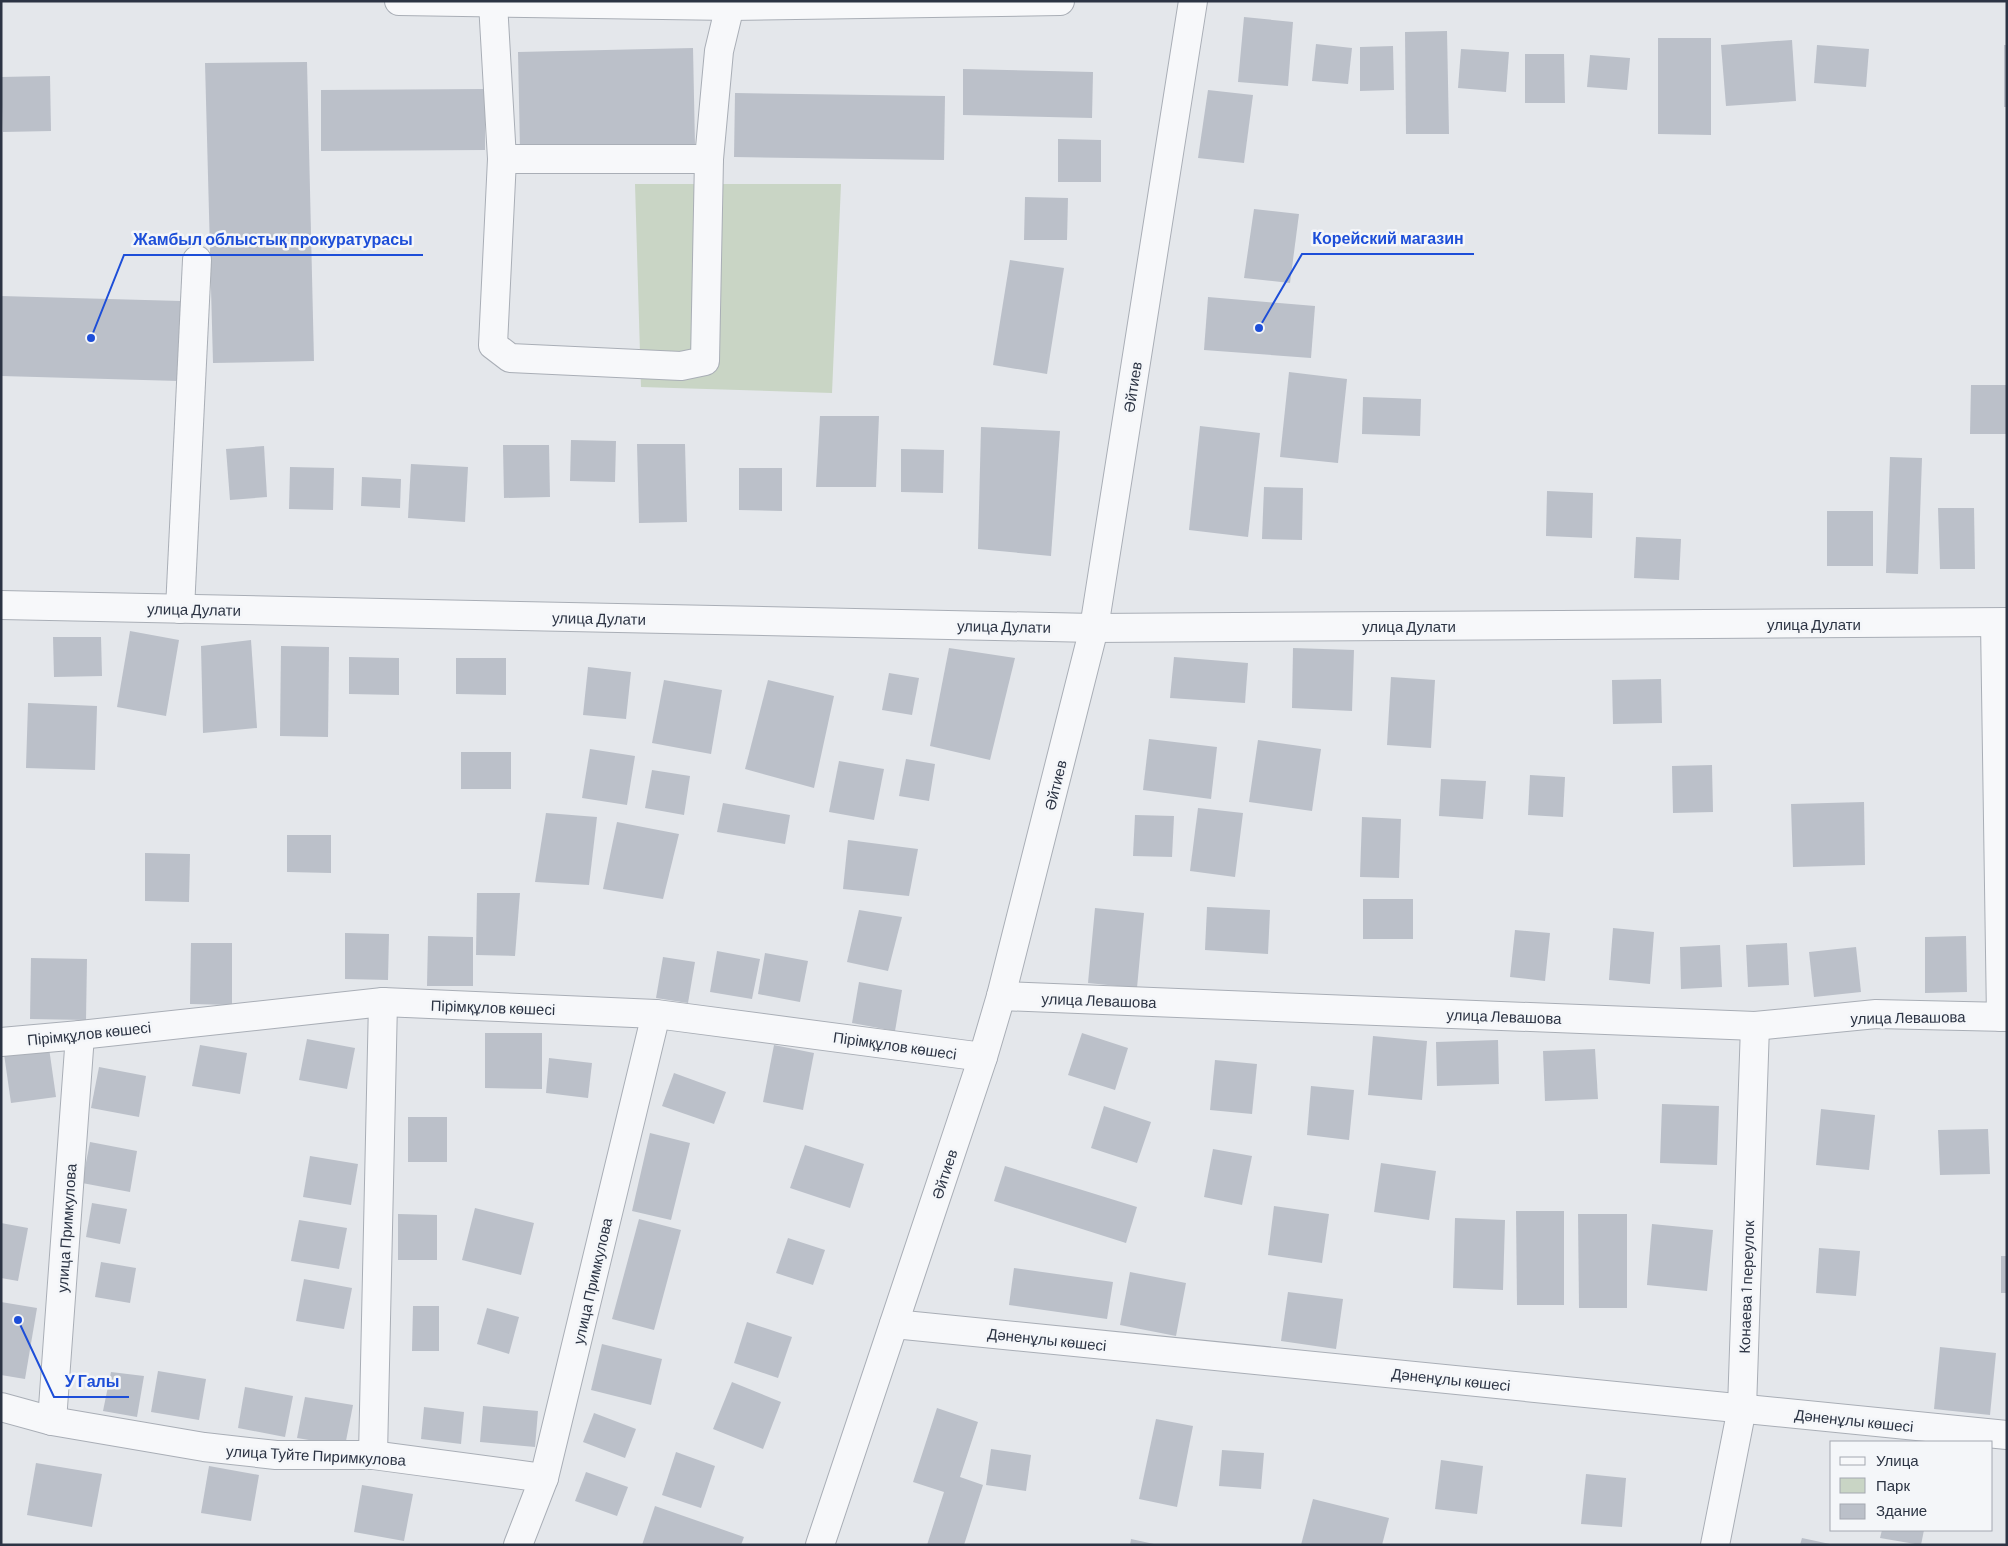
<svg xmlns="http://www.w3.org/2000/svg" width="2008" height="1546" viewBox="0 0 2008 1546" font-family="Barlow,sans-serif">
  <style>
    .green { fill: #c9d5c5 }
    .building { fill: #bbc0c9 }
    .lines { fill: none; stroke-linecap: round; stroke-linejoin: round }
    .minor-casing { stroke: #a9aeb6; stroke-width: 30 }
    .minor { stroke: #f7f8fa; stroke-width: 28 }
    .labels { text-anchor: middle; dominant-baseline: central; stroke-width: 5; stroke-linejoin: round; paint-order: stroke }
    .street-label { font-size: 15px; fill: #2c3444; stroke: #f4f6f9 }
    .leader { fill: none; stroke: #1d4ed8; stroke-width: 2 }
    .callout-dot { fill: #1d4ed8; stroke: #f4f6f9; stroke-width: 2 }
    .callout-label { font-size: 16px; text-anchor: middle; font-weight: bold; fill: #1d4ed8; stroke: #f4f6f9; stroke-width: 5; stroke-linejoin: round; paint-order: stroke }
  </style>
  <rect width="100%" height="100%" fill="#e4e7eb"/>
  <path class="green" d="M635,184h206l-9,209 -191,-6z"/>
  <g class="building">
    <path d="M1244,17l49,5 -5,64 -50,-4z"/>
    <path d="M1447,31l2,103h-43l-1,-102z"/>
    <path d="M1658,38h53v97l-53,-1z"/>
    <path d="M1792,40l4,61 -70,5 -5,-61z"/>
    <path d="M1316,44l36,4 -4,36 -36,-3z"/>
    <path d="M1817,45l52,4 -3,38 -52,-4z"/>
    <rect x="2004" y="45" width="3" height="62"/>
    <path d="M1393,46l1,44 -34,1v-44z"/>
    <path d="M693,48l2,98 -175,4 -2,-98z"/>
    <path d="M1461,49l48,3 -3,40 -48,-4z"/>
    <path d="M1525,54h39l1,49h-40z"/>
    <path d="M1590,55l40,3 -3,32 -40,-3z"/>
    <path d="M307,62l7,299 -101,2 -8,-300z"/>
    <path d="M963,69l130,3 -1,46 -129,-3z"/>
    <path d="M50,76l1,55 -48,1 -2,-55z"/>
    <path d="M485,89v61l-164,1v-61z"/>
    <path d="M1208,90l45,5 -9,68 -46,-5z"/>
    <path d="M735,93l210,3 -1,64 -210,-3z"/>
    <path d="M1058,139l43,1v42h-43z"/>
    <path d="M1025,197l43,1 -1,42h-43z"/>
    <path d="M1254,209l45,5 -9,69 -46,-5z"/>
    <path d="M1010,260l54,8 -17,106 -54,-9z"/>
    <path d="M1,296l180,5 -2,80 -178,-5z"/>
    <path d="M1208,297l107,9 -4,52 -107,-8z"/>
    <path d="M1289,372l58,7 -9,84 -58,-6z"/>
    <path d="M1971,385h36v49h-37z"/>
    <path d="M1363,397l58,2 -1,37 -58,-2z"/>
    <path d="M820,416h59l-3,71h-60z"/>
    <path d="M1200,426l60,7 -12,104 -59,-7z"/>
    <path d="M981,427l79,4 -9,125 -73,-7z"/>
    <path d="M571,440l45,1 -1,41 -45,-1z"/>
    <path d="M637,444h48l2,78 -48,1z"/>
    <path d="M503,445h46l1,52 -46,1z"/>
    <path d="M264,446l3,51 -37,3 -4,-51z"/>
    <path d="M901,449l43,1 -1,43 -42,-1z"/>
    <path d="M1890,457l32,1 -4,116 -32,-1z"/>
    <path d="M411,464l57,3 -3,55 -57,-4z"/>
    <path d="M290,467l44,1 -1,42 -44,-1z"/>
    <path d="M739,468h43v43l-43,-1z"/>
    <path d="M362,477l39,2 -1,29 -39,-2z"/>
    <path d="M1264,487l39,1 -1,52 -40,-1z"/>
    <path d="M1547,491l46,2 -1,45 -46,-2z"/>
    <path d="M1938,508h36l1,61h-35z"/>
    <rect x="1827" y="511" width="46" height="55"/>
    <path d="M1636,537l45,2 -2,41 -45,-2z"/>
    <path d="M130,631l49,9 -13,76 -49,-9z"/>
    <path d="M53,637h48l1,39 -48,1z"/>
    <path d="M251,640l6,88 -54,5 -2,-87z"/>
    <path d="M281,646l48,1 -1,90 -48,-1z"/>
    <path d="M949,648l66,10 -25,102 -60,-14z"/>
    <path d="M1293,648l61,2 -2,61 -60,-3z"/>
    <path d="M349,657l50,1v37l-50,-1z"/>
    <path d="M1174,657l74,6 -3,40 -75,-5z"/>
    <path d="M456,658h50v37l-50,-1z"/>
    <path d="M588,667l43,5 -5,47 -43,-4z"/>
    <path d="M889,673l30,5 -7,37 -30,-5z"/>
    <path d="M1391,677l44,3 -4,68 -44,-3z"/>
    <path d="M1661,679l1,44 -49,1 -1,-44z"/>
    <path d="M664,680l58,10 -11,64 -59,-11z"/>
    <path d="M768,680l66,16 -20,92 -69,-19z"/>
    <path d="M28,703l69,3 -2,64 -69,-2z"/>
    <path d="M1149,739l68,8 -6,52 -68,-9z"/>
    <path d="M1258,740l63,9 -9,62 -63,-9z"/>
    <path d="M590,749l45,7 -8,49 -45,-7z"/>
    <rect x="461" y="752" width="50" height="37"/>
    <path d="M906,759l29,5 -6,37 -30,-5z"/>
    <path d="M839,761l45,8 -10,51 -45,-8z"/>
    <path d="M1712,765l1,47 -40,1 -1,-47z"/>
    <path d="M652,770l38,6 -6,39 -39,-7z"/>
    <path d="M1530,775l35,2 -2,40 -35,-2z"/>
    <path d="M1441,779l45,2 -3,38 -44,-3z"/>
    <path d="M1864,802l1,63 -72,2 -2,-63z"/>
    <path d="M723,803l67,12 -5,29 -68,-12z"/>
    <path d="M1198,808l45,5 -8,64 -45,-6z"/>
    <path d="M546,813l51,4 -8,68 -54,-3z"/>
    <path d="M1135,815l39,1 -2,41 -39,-1z"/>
    <path d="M1362,817l39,2 -2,59 -39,-1z"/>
    <path d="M617,822l62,12 -16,65 -60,-10z"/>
    <path d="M287,835h44v38l-44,-1z"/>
    <path d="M848,840l70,9 -9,47 -66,-7z"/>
    <path d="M145,853l45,1 -1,48 -44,-1z"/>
    <path d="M477,893h43l-5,63 -39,-1z"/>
    <rect x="1363" y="899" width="50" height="40"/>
    <path d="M1207,907l63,3 -2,44 -63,-4z"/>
    <path d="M1095,908l49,5 -7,75 -49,-5z"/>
    <path d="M859,910l43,7 -14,54 -41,-9z"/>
    <path d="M1613,928l41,4 -4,52 -41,-4z"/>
    <path d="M1515,930l35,3 -5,48 -35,-4z"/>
    <path d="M345,933l44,1 -1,46 -43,-1z"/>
    <path d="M428,936l45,1v49h-46z"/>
    <path d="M1966,936l1,56 -42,1v-56z"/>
    <path d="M191,943h41v62l-42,-1z"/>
    <path d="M1787,943l2,42 -41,2 -2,-42z"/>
    <path d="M1720,945l2,42 -41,2 -1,-42z"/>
    <path d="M1856,947l5,45 -47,5 -5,-45z"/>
    <path d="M717,951l43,8 -8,40 -42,-7z"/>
    <path d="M765,953l43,8 -8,41 -42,-8z"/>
    <path d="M663,957l32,5 -7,41 -32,-5z"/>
    <path d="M31,958l56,1 -1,61 -56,-1z"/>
    <path d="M859,982l43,8 -7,41 -43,-8z"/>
    <path d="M485,1033h57v56l-57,-1z"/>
    <path d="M1082,1033l46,15 -13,42 -47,-15z"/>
    <path d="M1373,1036l54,5 -5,59 -54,-5z"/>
    <path d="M307,1039l48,9 -8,41 -48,-9z"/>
    <path d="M1498,1040l1,44 -62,2 -1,-44z"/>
    <path d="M200,1045l47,8 -7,41 -48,-8z"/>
    <path d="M774,1045l40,8 -11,57 -40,-8z"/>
    <path d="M49,1048l7,49 -45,6 -7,-49z"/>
    <path d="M1595,1049l3,50 -53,2 -2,-50z"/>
    <path d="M549,1058l43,5 -4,35 -42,-5z"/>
    <path d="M1215,1060l42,4 -5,50 -42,-4z"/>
    <path d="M99,1067l47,9 -7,41 -48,-9z"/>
    <path d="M674,1073l52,19 -12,32 -52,-18z"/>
    <path d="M1311,1086l43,4 -5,50 -42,-5z"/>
    <path d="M1662,1104l57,2 -2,59 -57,-2z"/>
    <path d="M1104,1106l47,16 -14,41 -46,-15z"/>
    <path d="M1821,1109l54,6 -6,55 -53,-5z"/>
    <rect x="408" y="1117" width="39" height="45"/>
    <path d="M1988,1129l2,45 -50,1 -2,-45z"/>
    <path d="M650,1133l40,10 -19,77 -39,-9z"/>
    <path d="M90,1142l47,9 -7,41 -48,-9z"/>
    <path d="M805,1145l59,19 -14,44 -60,-20z"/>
    <path d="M1213,1149l39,7 -10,49 -38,-8z"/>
    <path d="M310,1156l48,8 -7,41 -48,-8z"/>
    <path d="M1381,1163l55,8 -7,49 -55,-8z"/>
    <path d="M1005,1166l132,41 -11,36 -132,-42z"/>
    <path d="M92,1203l35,6 -7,35 -34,-7z"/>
    <path d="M1274,1206l55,8 -7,49 -54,-8z"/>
    <path d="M475,1208l59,15 -13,52 -59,-15z"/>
    <path d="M1516,1211h48v94h-47z"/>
    <path d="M398,1214l39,1v45h-39z"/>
    <path d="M1578,1214h49v94h-48z"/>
    <path d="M1455,1218l50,2 -2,70 -50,-2z"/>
    <path d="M639,1219l42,11 -27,100 -42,-11z"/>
    <path d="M299,1220l48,8 -8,41 -48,-8z"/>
    <path d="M1,1223l27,5 -10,53 -17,-3z"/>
    <path d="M1652,1224l61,6 -6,61 -60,-6z"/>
    <path d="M788,1238l37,12 -12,35 -37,-12z"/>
    <path d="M1819,1248l41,3 -4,45 -40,-3z"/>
    <rect x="2001" y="1256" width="6" height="37"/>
    <path d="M101,1262l35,6 -6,35 -35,-6z"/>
    <path d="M1014,1268l99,14 -6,37 -98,-14z"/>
    <path d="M1130,1272l56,11 -10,53 -56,-11z"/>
    <path d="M304,1279l48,9 -8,41 -48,-8z"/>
    <path d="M1288,1292l55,7 -7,50 -55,-8z"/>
    <path d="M1,1302l36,6 -12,71 -24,-4z"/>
    <path d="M413,1306h26v45h-27z"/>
    <path d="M487,1308l32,9 -10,37 -32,-10z"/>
    <path d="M747,1322l45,15 -14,41 -44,-15z"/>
    <path d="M602,1344l60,15 -11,46 -60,-15z"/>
    <path d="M1940,1347l56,6 -6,62 -56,-6z"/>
    <path d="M158,1371l48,8 -7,41 -48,-8z"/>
    <path d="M111,1372l33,4 -7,41 -34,-6z"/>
    <path d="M732,1382l49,20 -18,47 -50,-20z"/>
    <path d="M245,1387l48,9 -8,41 -47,-9z"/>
    <path d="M305,1397l48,8 -8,41 -48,-8z"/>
    <path d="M483,1406l55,5 -3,36 -55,-5z"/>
    <path d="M424,1407l40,5 -3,32 -40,-5z"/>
    <path d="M937,1408l41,14 -18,55 23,8 -19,60h-37l17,-53 -31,-10z"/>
    <path d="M594,1413l42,16 -11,29 -42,-16z"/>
    <path d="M1156,1419l37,7 -16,81 -38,-8z"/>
    <path d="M991,1449l40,6 -5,36 -40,-6z"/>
    <path d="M1222,1450l42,3 -3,36 -42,-3z"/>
    <path d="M676,1452l39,14 -14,42 -39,-13z"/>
    <path d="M1441,1460l42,6 -6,48 -42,-5z"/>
    <path d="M36,1463l66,11 -10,53 -65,-12z"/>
    <path d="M209,1466l50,9 -8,46 -50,-8z"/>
    <path d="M586,1472l42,15 -11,29 -42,-15z"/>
    <path d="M1586,1474l40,4 -4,49 -41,-3z"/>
    <path d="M362,1485l51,9 -9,47 -50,-9z"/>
    <path d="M1313,1499l76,19 -7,27h-81z"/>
    <path d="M655,1506l89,31 -3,8h-99z"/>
    <path d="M1882,1530h42l-3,15 -41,-7z"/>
    <path d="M1802,1538l28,6v1h-30z"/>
    <path d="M1131,1539l23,5v1h-24z"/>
  </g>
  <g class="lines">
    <defs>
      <g id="minor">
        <path d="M399,1l332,5 329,-5"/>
        <path d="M493,3l9,156 -9,186 17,13 171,8 24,-5 4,-202 10,-108 12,-50"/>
        <path d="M502,159h207"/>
        <path d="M1,605l1093,23 913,-6"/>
        <path d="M180,609l17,-349"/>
        <path d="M1995,623l6,394"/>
        <path d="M1001,996l754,30 121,-12 131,3"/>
        <path d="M1,1042l79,-7 303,-33 273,12 327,43"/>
        <path d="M894,1324l1113,111"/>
        <path d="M1,1407l51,14 152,26 72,8h97l171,23"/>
        <path d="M52,1421l28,-386"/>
        <path d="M373,1455l10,-453"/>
        <path d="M518,1545l26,-67 112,-464"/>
        <path d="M820,1545l163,-488 18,-61 93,-368 99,-627"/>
        <path d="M1715,1545l27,-137 13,-382"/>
      </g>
    </defs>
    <use href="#minor" class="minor-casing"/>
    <use href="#minor" class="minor"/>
  </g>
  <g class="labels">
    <g class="street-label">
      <text transform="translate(1132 387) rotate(-81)">Әйтиев</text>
      <text transform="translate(194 609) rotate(1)">улица Дулати</text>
      <text transform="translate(599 618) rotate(1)">улица Дулати</text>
      <text x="1814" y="624">улица Дулати</text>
      <text transform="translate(1004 626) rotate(1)">улица Дулати</text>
      <text x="1409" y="626">улица Дулати</text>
      <text transform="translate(1055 785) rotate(-76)">Әйтиев</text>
      <text transform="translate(1099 1000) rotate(2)">улица Левашова</text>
      <text transform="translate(493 1007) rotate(2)">Пірімқұлов көшесі</text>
      <text transform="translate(1504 1016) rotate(2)">улица Левашова</text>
      <text transform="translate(1908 1017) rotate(-1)">улица Левашова</text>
      <text transform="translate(89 1033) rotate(-6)">Пірімқұлов көшесі</text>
      <text transform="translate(895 1045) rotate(8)">Пірімқұлов көшесі</text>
      <text transform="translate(944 1174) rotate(-72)">Әйтиев</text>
      <text transform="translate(66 1228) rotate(-86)">улица Примкулова</text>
      <text transform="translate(592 1281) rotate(-77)">улица Примкулова</text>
      <text transform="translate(1746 1287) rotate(-88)">Конаева 1 переулок</text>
      <text transform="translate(1047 1339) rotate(6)">Дәненұлы көшесі</text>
      <text transform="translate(1451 1379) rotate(6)">Дәненұлы көшесі</text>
      <text transform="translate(1854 1420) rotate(6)">Дәненұлы көшесі</text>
      <text transform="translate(316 1455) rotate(3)">улица Туйте Пиримкулова</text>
    </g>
  </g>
  <path class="leader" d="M1259 328L1302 254H1474M91 338L124 255H423M18 1320L54 1397H129"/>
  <g class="callout-dot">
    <circle cx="1259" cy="328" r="5"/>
    <circle cx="91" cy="338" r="5"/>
    <circle cx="18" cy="1320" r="5"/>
  </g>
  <g class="callout-label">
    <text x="1388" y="244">Корейский магазин</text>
    <text x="273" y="245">Жамбыл облыстық прокуратурасы</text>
    <text x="92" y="1387">У Галы</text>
  </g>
  <rect width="2008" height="1546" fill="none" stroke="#2c3444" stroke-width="5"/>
  <rect x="1830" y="1441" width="162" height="90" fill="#f4f6f9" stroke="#a4a8b1"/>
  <rect x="1840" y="1457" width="25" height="8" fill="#f7f8fa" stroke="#a4a8b1"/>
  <text x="1876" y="1466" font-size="15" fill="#2c3444">Улица</text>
  <rect x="1840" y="1478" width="25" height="15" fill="#c9d5c5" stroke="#a4a8b1"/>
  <text x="1876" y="1491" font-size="15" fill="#2c3444">Парк</text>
  <rect x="1840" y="1504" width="25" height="15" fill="#bbc0c9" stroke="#a4a8b1"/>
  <text x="1876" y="1516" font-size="15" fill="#2c3444">Здание</text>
</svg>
